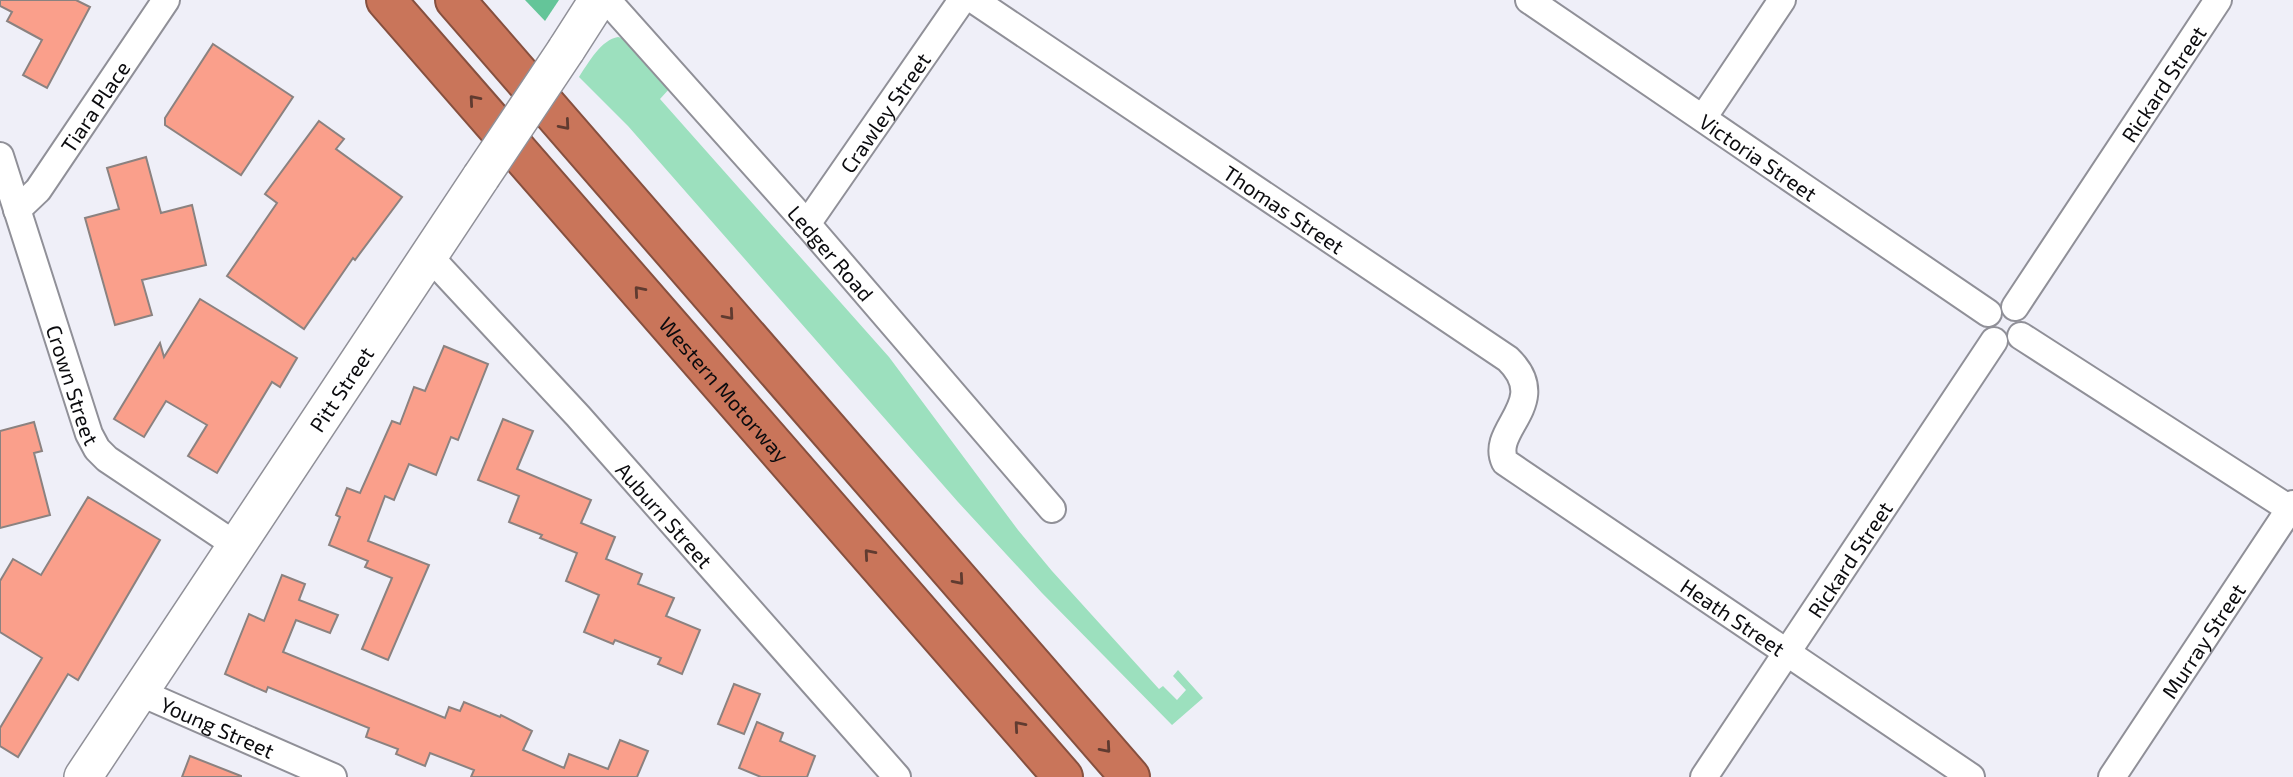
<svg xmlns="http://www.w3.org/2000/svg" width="2293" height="777" viewBox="0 0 2293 777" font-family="'Exo 2',sans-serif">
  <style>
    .green { fill: #9ce0be }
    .forest { fill: #64c599 }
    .building { fill: #fa9f8b; stroke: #8b8280; stroke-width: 2 }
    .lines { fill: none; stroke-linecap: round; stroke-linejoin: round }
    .minor-casing { stroke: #909098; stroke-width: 30 }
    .secondary-casing { stroke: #909098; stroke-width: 40 }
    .motorway-casing { stroke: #86503f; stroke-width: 42 }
    .minor { stroke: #fff; stroke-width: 26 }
    .secondary { stroke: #fff; stroke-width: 37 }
    .motorway { stroke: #c9755a; stroke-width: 38 }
    .secondary-bridge-casing { stroke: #909098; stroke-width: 40; stroke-linecap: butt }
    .secondary-bridge { stroke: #fff; stroke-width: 37 }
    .oneway { stroke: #603b30 }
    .labels { text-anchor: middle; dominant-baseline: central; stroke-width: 5; stroke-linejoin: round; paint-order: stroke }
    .street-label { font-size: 21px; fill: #0b0b0e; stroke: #fdfdff }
  </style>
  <rect width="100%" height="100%" fill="#efeff8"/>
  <path class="green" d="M618,37l8,2 44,49 -10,11 229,258 129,173 34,41 107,118 4,-3 14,14 9,-10 -13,-14 5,-6 25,28 -31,27 -130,-132 -84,-91 -330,-376 -49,-49c9,-14 23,-38 39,-40z"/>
  <path class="forest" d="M525,0h34l-14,21z"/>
  <g class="building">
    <path d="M0,0h76l14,7 -43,81 -24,-13 19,-35 -35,-19 5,-9 -12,-6z"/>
    <path d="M213,44l80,53 -52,78 -76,-50v-7z"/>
    <path d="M319,121l25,18 -8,10 66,48 -47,63 -2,-2 -49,71 -77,-53 50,-73 -12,-9z"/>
    <path d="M146,157l15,56 31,-8 14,60 -64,15 10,35 -37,10 -30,-107 34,-9 -12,-41z"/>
    <path d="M200,299l97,59 -17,29 -8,-5 -55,91 -29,-17 19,-31 -41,-24 -22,36 -30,-18 46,-76 4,14z"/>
    <path d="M444,346l44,18 -30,76 -7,-3 -15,38 -27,-11 -15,36 -9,-4 -17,45 61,24 -41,95 -26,-11 30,-71 -27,-11 3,-6 -39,-16 11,-28 -4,-2 11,-27 13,5 32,-72 8,3 14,-37 11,4z"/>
    <path d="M503,419l30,12 -16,38 74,31 -10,23 34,14 -9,22 36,15 -4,10 36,14 -8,18 34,14 -18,44 -24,-10 3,-6 -46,-18 -2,4 -29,-12 15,-37 -33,-14 11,-28 -37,-15 2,-3 -33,-13 10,-26 -41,-16z"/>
    <path d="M34,422l8,29 -8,2 16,62 -50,13v-97z"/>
    <path d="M88,497l72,43 -82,140 -10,-6 -50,83 -18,-11v-18l42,-70 -42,-26v-51l13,-22 28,16z"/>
    <path d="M282,575l23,9 -6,16 39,15 -8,18 -34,-13 -13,32 162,66 4,-11 11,4 4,-9 36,15 1,-2 31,16 -9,19 41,18 5,-14 39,15 12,-29 28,11 -11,26h-166l3,-7 -44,-17 -5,13 -29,-12 2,-5 -32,-12 3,-9 -101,-41 -2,5 -41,-18 24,-60 15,7z"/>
    <path d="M734,684l26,10 -16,40 -26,-10z"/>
    <path d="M757,722l26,11 -3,8 35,15 -8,21h-46l-22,-9z"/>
    <path d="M190,756l51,20v1h-59z"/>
  </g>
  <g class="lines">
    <defs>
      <g id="minor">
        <path id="s1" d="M607,0l200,224 245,285"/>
        <path id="s2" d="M974,0l534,359c45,44 -19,70 -3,103l466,315"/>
        <path id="s3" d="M1529,0l459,313"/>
        <path d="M1703,118l79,-118"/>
        <path id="s4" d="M0,156l89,278 8,15 10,10 130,87"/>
        <path id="s5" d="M17,210l21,-20 128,-190"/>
        <path id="s6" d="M807,224l155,-224"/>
        <path id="s7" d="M429,256l149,160 319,361"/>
        <path id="s8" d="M2015,307l203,-307"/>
        <path d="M2021,336l272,175"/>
        <path id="s9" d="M139,692l194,85"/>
        <path id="s10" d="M1704,777l290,-436"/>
        <path id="s11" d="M2112,777l181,-273"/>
      </g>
      <g id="secondary">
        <path d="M566,50l32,-50"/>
        <path id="s12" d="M83,777l398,-600"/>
      </g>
      <g id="motorway">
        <path id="s13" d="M386,0l677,777"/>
        <path d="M455,0l675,777"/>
      </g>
    </defs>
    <use href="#minor" class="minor-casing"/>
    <use href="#secondary" class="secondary-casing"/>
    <use href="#motorway" class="motorway-casing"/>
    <use href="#minor" class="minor"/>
    <use href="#secondary" class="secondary"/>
    <use href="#motorway" class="motorway"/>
    <defs>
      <path id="secondary-bridge" d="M481,177l85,-127"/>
    </defs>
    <use href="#secondary-bridge" class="secondary-bridge-casing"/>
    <use href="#secondary-bridge" class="secondary-bridge"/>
  </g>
  <defs><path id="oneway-chevron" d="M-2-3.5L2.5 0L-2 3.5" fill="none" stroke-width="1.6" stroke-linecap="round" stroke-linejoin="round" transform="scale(1.75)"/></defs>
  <g class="oneway">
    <use href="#oneway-chevron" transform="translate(474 100) rotate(-131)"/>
    <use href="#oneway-chevron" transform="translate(565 125) rotate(49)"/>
    <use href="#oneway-chevron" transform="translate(639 291) rotate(-131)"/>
    <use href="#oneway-chevron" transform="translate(729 315) rotate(49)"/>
    <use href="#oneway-chevron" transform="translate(869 554) rotate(-131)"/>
    <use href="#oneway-chevron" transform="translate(959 580) rotate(49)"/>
    <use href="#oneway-chevron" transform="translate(1019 726) rotate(-131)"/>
    <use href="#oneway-chevron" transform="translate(1106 748) rotate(49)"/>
  </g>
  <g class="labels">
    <g class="street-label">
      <text stroke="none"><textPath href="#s8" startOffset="268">Rickard Street</textPath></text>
      <text stroke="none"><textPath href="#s5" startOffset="130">Tiara Place</textPath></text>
      <text stroke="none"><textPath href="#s6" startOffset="136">Crawley Street</textPath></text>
      <text stroke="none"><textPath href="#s3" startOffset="278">Victoria Street</textPath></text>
      <text stroke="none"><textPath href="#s2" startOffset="374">Thomas Street</textPath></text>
      <text stroke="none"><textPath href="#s1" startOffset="338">Ledger Road</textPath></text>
      <text stroke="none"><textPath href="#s4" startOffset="240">Crown Street</textPath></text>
      <text stroke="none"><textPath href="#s12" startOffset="466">Pitt Street</textPath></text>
      <text stroke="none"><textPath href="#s13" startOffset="516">Western Motorway</textPath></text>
      <text stroke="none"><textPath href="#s7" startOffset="350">Auburn Street</textPath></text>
      <text stroke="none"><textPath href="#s10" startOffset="262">Rickard Street</textPath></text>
      <text stroke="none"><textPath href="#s2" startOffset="1032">Heath Street</textPath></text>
      <text stroke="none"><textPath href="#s11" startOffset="164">Murray Street</textPath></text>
      <text stroke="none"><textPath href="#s9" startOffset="86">Young Street</textPath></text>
    </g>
  </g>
</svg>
